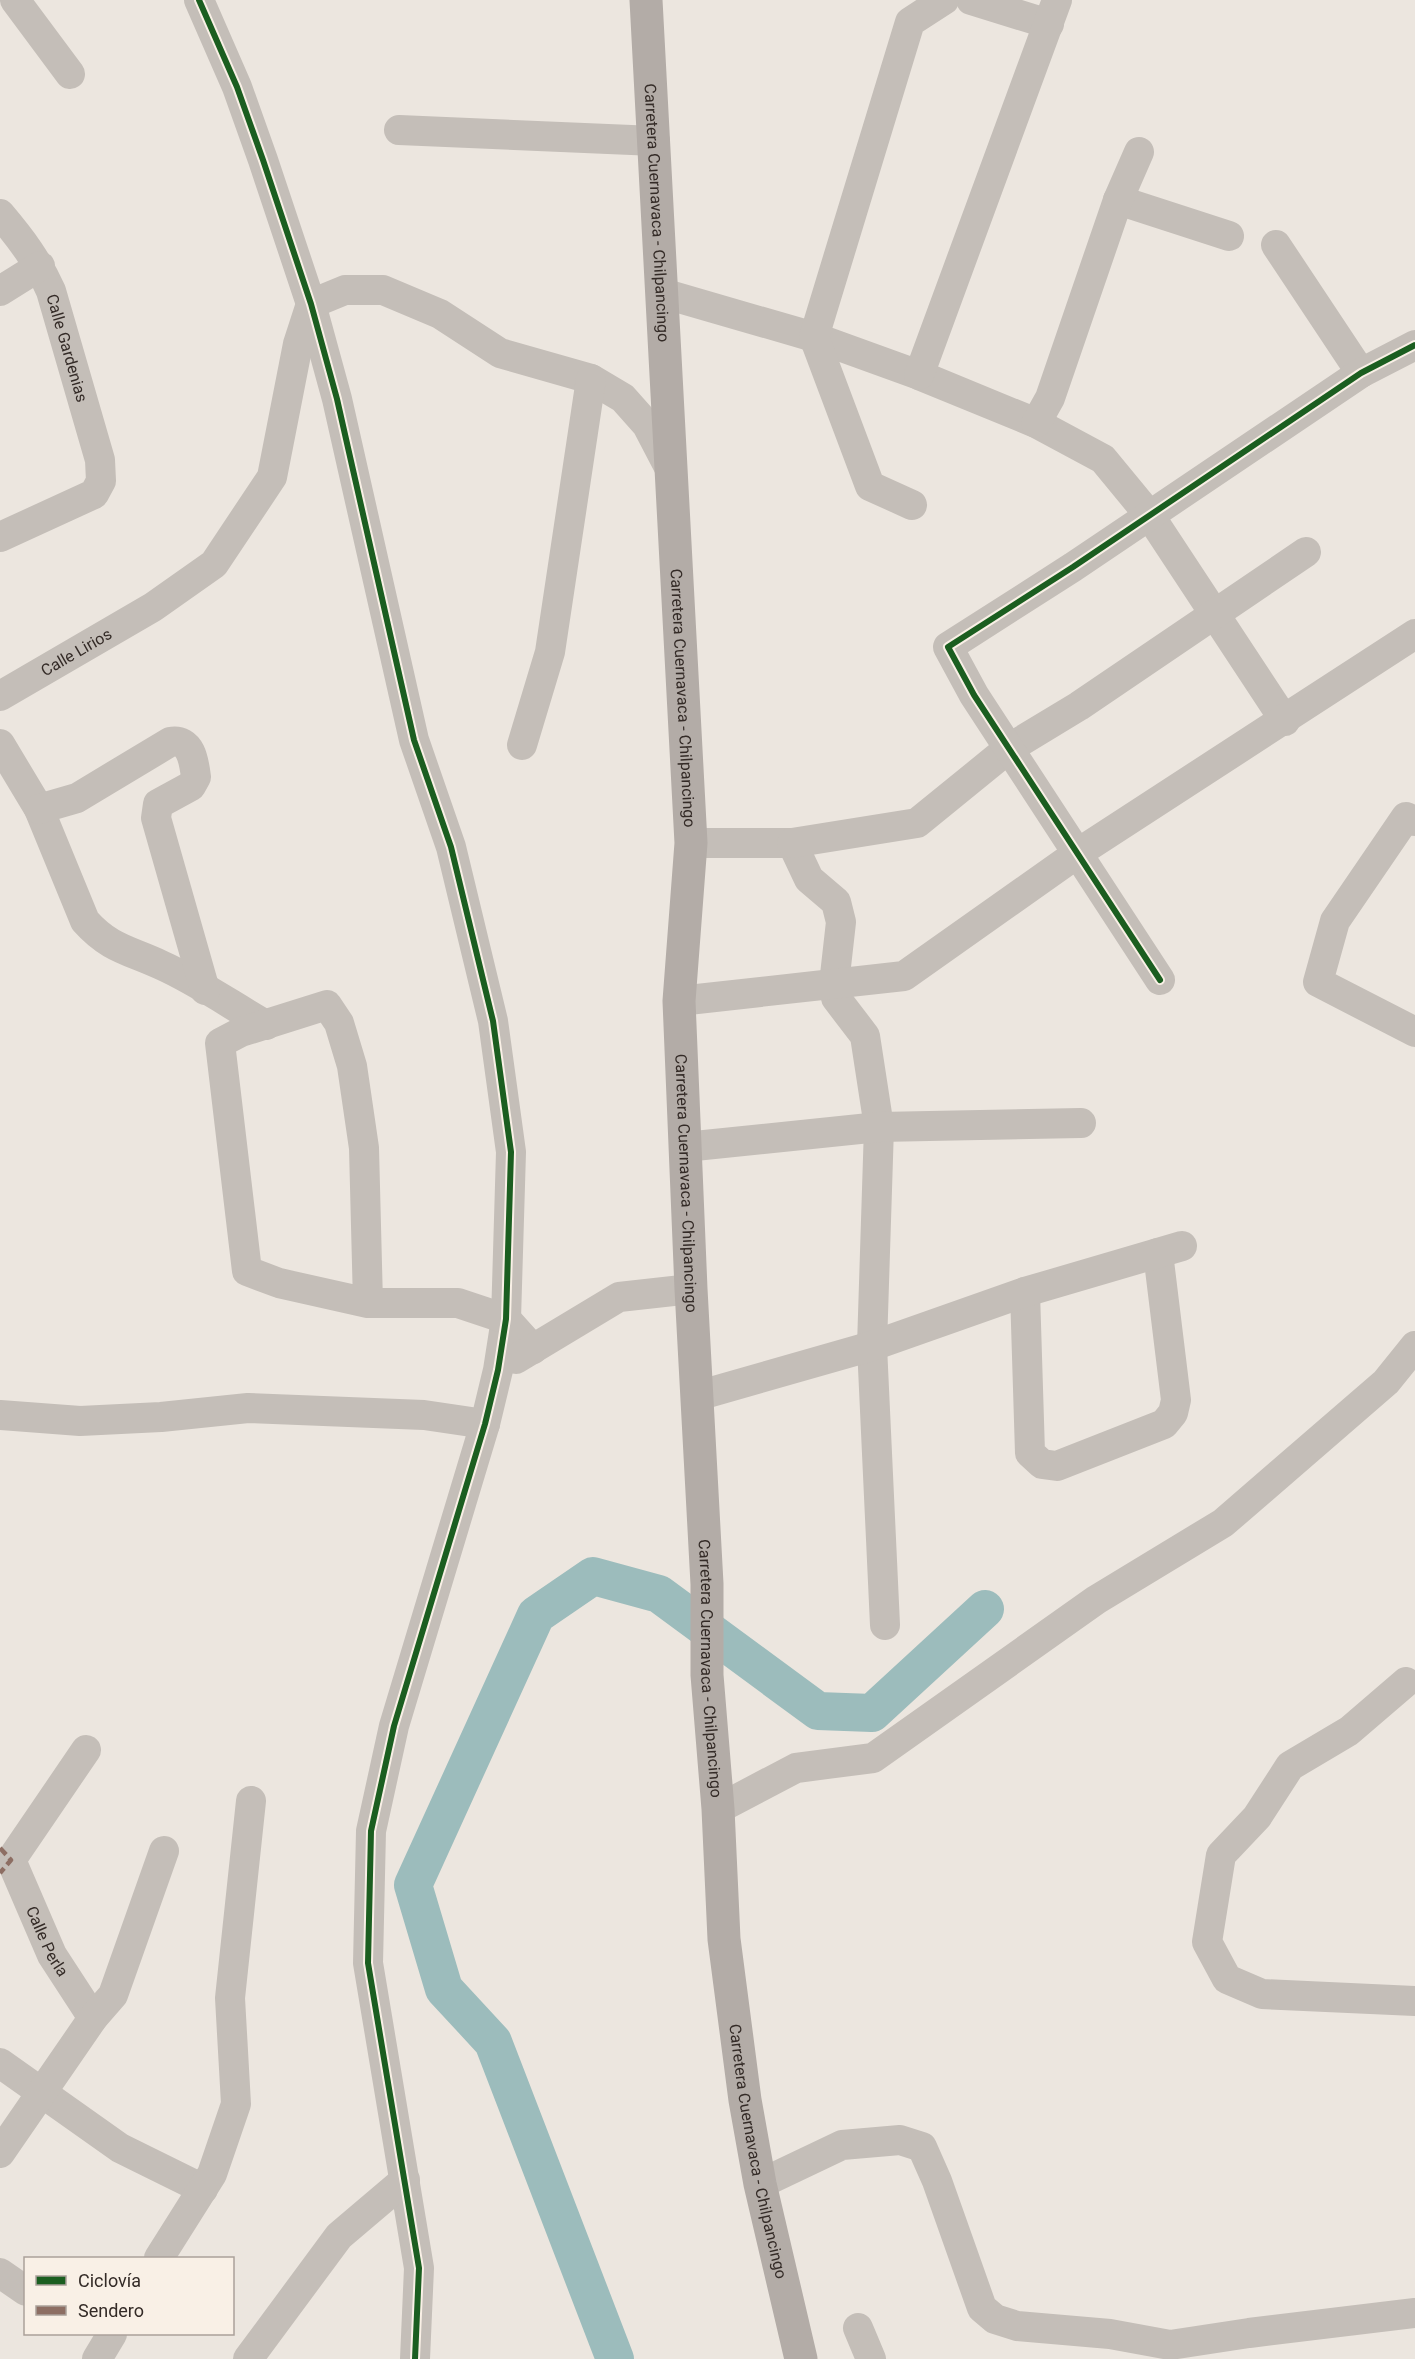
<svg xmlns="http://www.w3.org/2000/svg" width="1415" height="2359" viewBox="0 0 1415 2359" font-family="Roboto,sans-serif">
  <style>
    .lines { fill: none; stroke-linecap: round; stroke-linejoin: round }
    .river { stroke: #9cbcbc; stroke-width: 38 }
    .minor { stroke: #c4beb8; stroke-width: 30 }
    .major { stroke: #b3aca7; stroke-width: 33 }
    .quiet { stroke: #8d6e63; stroke-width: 4.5; stroke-dasharray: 9 4.5; stroke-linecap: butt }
    .cycleway-casing { stroke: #f9f0e6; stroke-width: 10 }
    .cycleway { stroke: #1b5e20; stroke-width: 6 }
    .labels { text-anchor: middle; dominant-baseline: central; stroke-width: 6; stroke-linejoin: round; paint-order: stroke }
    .street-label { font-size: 16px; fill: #342b27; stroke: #f9f0e6 }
  </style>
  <rect width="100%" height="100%" fill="#ece6df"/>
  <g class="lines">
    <path class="river" d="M615,2359l-122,-317 -49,-53 -31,-104 123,-270 57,-39 66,18 159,117 54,2 113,-104"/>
    <g class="minor">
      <path d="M15,0l55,74"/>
      <path d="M199,0l38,87 26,73 48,144 26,95 77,341 37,107 42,174 18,131 -5,167 -8,51 -13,54 -91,302 -23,105 -3,132 51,305 -4,91"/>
      <path d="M971,0l78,24"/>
      <path d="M399,130l256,11"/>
      <path d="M1118,200l111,36"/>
      <path id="s1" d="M0,214c22,26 37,46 51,77l49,169 1,21 -7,13 -94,43"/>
      <path d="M1276,245l85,128"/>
      <path d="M0,291l40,-25"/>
      <path d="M662,293l152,44 105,38 117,48 67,36 47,57 135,205"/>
      <path d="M919,375l138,-375"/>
      <path d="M1036,423l14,-25 68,-198 21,-48"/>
      <path d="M912,505l-42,-19 -56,-149 96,-315 34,-22"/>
      <path id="s2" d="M0,696l153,-89 61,-43 58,-87 26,-133 13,-40 34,-14h38l57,24 60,39 91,26 32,19 24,27 24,46"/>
      <path d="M0,744l39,65 46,112c25,28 44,29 76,44 36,16 70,40 105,60"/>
      <path d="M522,745l28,-93 41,-273"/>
      <path d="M39,809l38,-11 93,-56c21,-4 24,19 26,35l-5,9 -33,18 -2,14 49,172"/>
      <path d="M1415,821l-9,-4 -71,104 -17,61 97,50"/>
      <path d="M691,843h101l17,36 27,23 5,20 -7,62 2,14 29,38 14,91 -7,219 13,279"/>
      <path d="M792,843l125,-20 91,-74 71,-43 227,-154"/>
      <path d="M1160,980l-186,-285 -26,-48 125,-80 288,-194 54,-28"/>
      <path d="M679,1001l225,-25 174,-123 337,-219"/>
      <path d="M685,1147l194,-20 202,-4"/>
      <path d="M1025,1292l5,161 12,11 15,2 107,-42 9,-11 3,-13 -18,-147"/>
      <path d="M368,1303l-4,-155 -12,-82 -13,-43 -12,-18 -86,27 -21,11 27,228 32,12 89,20h90l48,16 27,30"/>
      <path d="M516,1359l103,-62 72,-8"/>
      <path d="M697,1396l175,-50 153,-54 157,-46"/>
      <path d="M0,1415l80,6 81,-4 87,-9 176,7 61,9"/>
      <path d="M1406,1682l-57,49 -59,35 -33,51 -36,38 -14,87 20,37 35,15 153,7"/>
      <path id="s3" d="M86,1750l-75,110 41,95 41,63"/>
      <path d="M718,1809l78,-41 77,-10 223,-158 127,-77 163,-141 29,-36"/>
      <path d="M0,2063l120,85 83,41"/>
      <path d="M0,2153l93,-135 20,-23 51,-144"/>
      <path d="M760,2184l82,-39 58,-5 22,7 15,34 45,127 13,11 22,7 93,8 60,11 79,-12 166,-20"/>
      <path d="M159,2258l53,-84 24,-70 -6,-106 21,-197"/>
      <path d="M0,2273l26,18"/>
      <path d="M858,2328l13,31"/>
      <path d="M97,2359l15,-25"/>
      <path d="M248,2359l91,-123 66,-56"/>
    </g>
    <path class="major" id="s4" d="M646,0l45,843 -12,158 12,288 16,295v91l11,134 6,130 21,161 15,84 41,175"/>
    <path class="quiet" d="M0,1848l11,12 -11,13"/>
    <defs>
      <g id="cycleway">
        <path d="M199,0l38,87 26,73 48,144 26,95 77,341 37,107 42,174 18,131 -5,167 -8,51 -13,54 -91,302 -23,105 -3,132 51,305 -4,91"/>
        <path d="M1160,980l-186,-285 -26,-48 125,-80 288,-194 54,-28"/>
      </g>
    </defs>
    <use href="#cycleway" class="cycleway-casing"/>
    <use href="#cycleway" class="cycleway"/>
  </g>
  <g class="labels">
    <g class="street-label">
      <text stroke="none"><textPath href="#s4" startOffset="213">Carretera Cuernavaca - Chilpancingo</textPath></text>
      <text stroke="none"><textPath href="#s1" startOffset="152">Calle Gardenias</textPath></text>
      <text stroke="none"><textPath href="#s2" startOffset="88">Calle Lirios</textPath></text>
      <text stroke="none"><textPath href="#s4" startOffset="699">Carretera Cuernavaca - Chilpancingo</textPath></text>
      <text stroke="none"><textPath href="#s4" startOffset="1185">Carretera Cuernavaca - Chilpancingo</textPath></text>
      <text stroke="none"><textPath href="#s4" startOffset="1671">Carretera Cuernavaca - Chilpancingo</textPath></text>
      <text stroke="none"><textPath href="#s3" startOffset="222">Calle Perla</textPath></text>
      <text stroke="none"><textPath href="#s4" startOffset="2157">Carretera Cuernavaca - Chilpancingo</textPath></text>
    </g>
  </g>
  <rect x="24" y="2257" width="210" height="78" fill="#f9f0e6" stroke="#aaa19a" stroke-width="1.5"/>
  <rect x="36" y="2276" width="30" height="9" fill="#1b5e20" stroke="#aaa19a" stroke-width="1.5"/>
  <text x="78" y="2287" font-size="18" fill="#342b27">Ciclovía</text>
  <rect x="36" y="2306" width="30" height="9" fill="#8d6e63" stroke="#aaa19a" stroke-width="1.5"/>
  <text x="78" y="2317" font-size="18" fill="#342b27">Sendero</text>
</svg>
